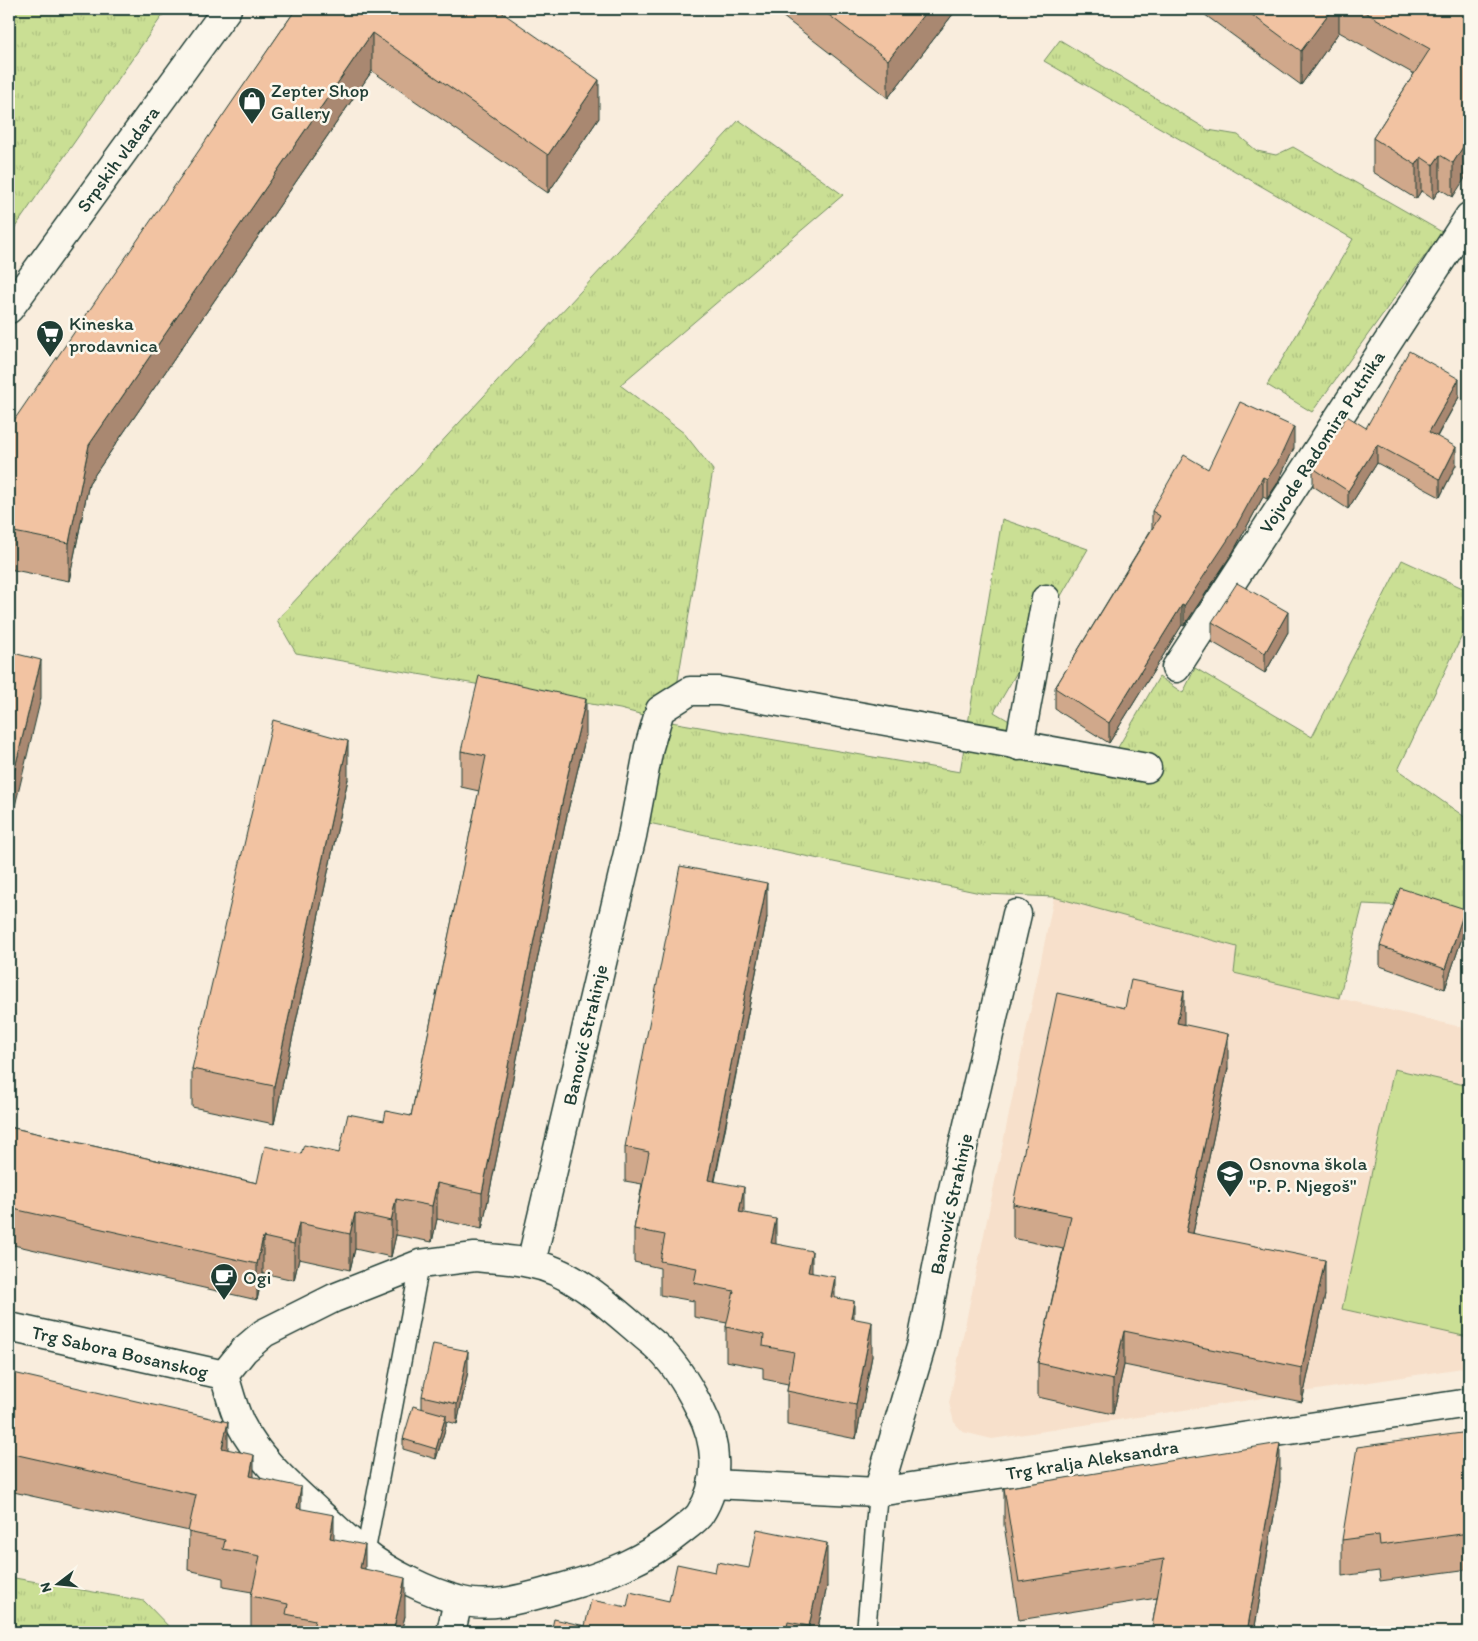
<svg xmlns="http://www.w3.org/2000/svg" width="1478" height="1641" viewBox="0 0 1478 1641" font-family="Itim,sans-serif">
  <style>
    .built { fill: #f7e0cb }
    .grass { fill: url(#grass-tufts); stroke: #748e64 }
    .pitch { fill: #cadf94; stroke: #748e64 }
    .lines { fill: none; stroke-linecap: round; stroke-linejoin: round }
    .service-casing { stroke: #1f3d34; stroke-width: 21 }
    .minor-casing { stroke: #1f3d34; stroke-width: 31 }
    .tertiary-casing { stroke: #1f3d34; stroke-width: 31 }
    .service { stroke: #fbf7ec; stroke-width: 18 }
    .minor { stroke: #fbf7ec; stroke-width: 28 }
    .tertiary { stroke: #fbf7ec; stroke-width: 28 }
    .wall { fill: #d0a88b; stroke: #1f3d34 }
    .shaded-wall { fill: #a98871; stroke: #1f3d34 }
    .building { fill: #f2c3a2; stroke: #1f3d34 }
    .labels { text-anchor: middle; dominant-baseline: central; stroke-width: 5; stroke-linejoin: round; paint-order: stroke }
    .poi-label { font-size: 19px; fill: #1f3d34; stroke: #fbf7ec; text-anchor: start }
    .street-label { font-size: 19px; fill: #1f3d34; stroke: #fbf7ec }
  </style>
  <defs>
    <pattern id="grass-tufts" width="24" height="20" patternUnits="userSpaceOnUse" patternTransform="scale(1.25)"><rect width="24" height="20" fill="#cadf94"/><path d="M3 7l-1-3M5 7V3M7 7l1-3M15 17l-1-3M17 17v-4M19 17l1-3" fill="none" stroke="#adc080"/></pattern>
  </defs>
  <rect width="100%" height="100%" fill="#f9eddd"/>
  <filter id="ink" filterUnits="userSpaceOnUse"><feTurbulence type="fractalNoise" baseFrequency=".02" numOctaves="2"/><feDisplacementMap in="SourceGraphic" scale="10" xChannelSelector="R" yChannelSelector="G"/><feConvolveMatrix kernelMatrix="1 2 1 2 8 2 1 2 1" color-interpolation-filters="sRGB"/></filter>
  <g filter="url(#ink)">
    <path class="built" d="M1054,897l183,50 -3,26 235,56v338l-477,72 -29,-7 -9,-10 -5,-19z"/>
    <g class="grass">
      <path d="M9,9h158l-158,227z"/>
      <path d="M1060,40l148,90 30,5 19,16 19,4 17,-8 149,85 -130,180 -45,-27 86,-146 -309,-178z"/>
      <path d="M739,120l104,75 -223,190 64,48 29,37 -42,252 289,50 42,-253 86,30 -94,163 108,63 57,-98 24,16 12,-25 117,69 90,-177 67,31v30l-71,149 71,50v89l-106,-5 -24,94 -105,-25 3,-26 -183,-50 -69,-3 -341,-72 13,-60 14,-40 -51,-13 -324,-56 -19,-33z"/>
      <path d="M9,1577l135,24 30,31h-165z"/>
    </g>
    <path class="pitch" d="M1394,1069l75,17 -1,251 -126,-28z"/>
    <g class="lines">
      <defs>
        <g id="service">
          <path d="M365,1555l55,-291"/>
          <path d="M866,1632l12,-140"/>
        </g>
        <g id="minor">
          <path d="M1176,668l293,-451"/>
          <path d="M1019,746l27,-147"/>
          <path d="M475,1257c18,2 36,2 54,6 49,9 88,51 125,81 20,17 34,41 46,65 17,32 21,73 0,105 -4,6 -12,11 -18,16 -36,30 -77,46 -121,58 -33,9 -70,22 -103,12 -30,-8 -71,-28 -94,-47 -16,-12 -30,-27 -45,-40 -29,-27 -61,-54 -79,-90 -7,-15 -11,-32 -16,-48l20,-25 20,-17 70,-35 86,-34z"/>
          <path d="M531,1263l101,-427 17,-89 11,-37 30,-19h29l428,77"/>
          <path d="M9,1327l215,48"/>
          <path d="M712,1484l166,8 591,-89"/>
          <path d="M878,1492l43,-145 30,-149 66,-284"/>
          <path d="M451,1632l7,-31"/>
        </g>
        <path id="tertiary" d="M9,309l218,-300"/>
      </defs>
      <use href="#service" class="service-casing"/>
      <use href="#minor" class="minor-casing"/>
      <use href="#tertiary" class="tertiary-casing"/>
      <use href="#service" class="service"/>
      <use href="#minor" class="minor"/>
      <use href="#tertiary" class="tertiary"/>
    </g>
    <g class="wall">
      <path d="M296,9h201l102,109 -51,75 -176,-122 -283,412 -20,98 -60,-12v-138z"/>
      <path d="M773,9h184l-69,89z"/>
      <path d="M1197,9h272l-16,188 -13,-8 -7,10 -12,-8 -5,8 -43,-27v-34l41,-64 -75,-42 -38,53z"/>
      <path d="M1459,397l-22,40 19,28 -16,32 -63,-34 -29,46 -35,-23v-18l53,-40z"/>
      <path d="M1294,448l-17,36 -10,15 -4,-2 -30,55 -49,74 -2,-1 -73,118 -54,-34v-21l97,-160v-17l56,-42z"/>
      <path d="M1212,622l76,10 -23,41 -53,-31z"/>
      <path d="M586,735l-18,75 -86,419 -45,-10 -5,23 -36,-7 -5,22 -36,-8 -5,21 -51,-11 -5,21 -31,-7 -6,27 -248,-56v-117l248,56 44,-29 38,-1 45,-32 27,-5 68,-325 -18,-4v-36z"/>
      <path d="M348,779l-74,345 -82,-17v-38z"/>
      <path d="M767,917l-52,264 29,31 32,32 36,28 42,46 18,38 -16,83 -69,-14v-34l1,-7 -25,-5v-11l-37,-7v-34l1,-4 -33,-6v-16l-34,-6v-27l-26,-6v-33l8,-45 -17,-3v-34z"/>
      <path d="M1465,929l-20,60 -65,-23v-20z"/>
      <path d="M1184,1025l44,43 -35,165 132,62 -23,107 -178,-37 -11,49 -75,-17v-34l25,-114 -50,-11v-34z"/>
      <path d="M468,1371l-11,53 -11,-3v5l-10,33 -33,-10v-10l19,-31v-12z"/>
      <path d="M9,1372l219,78 26,27 47,32 33,30 31,30 40,47 -4,16h-150v-36l1,-4 -29,-5v-9l-35,-8 1,-39 -180,-40z"/>
      <path d="M1469,1432v137l-89,12 -1,-10 -37,5v-36z"/>
      <path d="M1280,1481l-26,151h-103l6,-34 -138,22 -15,-95v-37z"/>
      <path d="M715,1572l112,14 -10,46h-266l34,-6 42,-19 42,-6z"/>
    </g>
    <g class="shaded-wall">
      <path d="M928,9h29l-69,89v-38z"/>
      <path d="M1332,9h7v23l-38,53v-34z"/>
      <path d="M372,33v38l-283,412 -20,98v-38l20,-98z"/>
      <path d="M599,80v38l-51,75v-38z"/>
      <path d="M1469,137v35l-16,25v-34z"/>
      <path d="M1440,155v34l-7,10v-34z"/>
      <path d="M1421,157v34l-5,8v-34z"/>
      <path d="M1459,379v18l-30,53v-18z"/>
      <path d="M1294,427v21l-17,36 -10,15v-20z"/>
      <path d="M1377,445v18l-29,46v-18z"/>
      <path d="M1456,447v18l-16,32v-18z"/>
      <path d="M1263,477v20l-30,55 -49,74v-20z"/>
      <path d="M1182,605v20l-73,118v-20z"/>
      <path d="M1288,612v20l-23,41v-20z"/>
      <path d="M41,660v38l-32,133v-38z"/>
      <path d="M586,699v36l-18,75 -86,419v-36l86,-419z"/>
      <path d="M348,741v38l-74,345v-38z"/>
      <path d="M767,883v34l-59,296v-33z"/>
      <path d="M1465,909v20l-20,60v-20z"/>
      <path d="M1184,991v34l-7,-2z"/>
      <path d="M1228,1034v34l-42,198v-34z"/>
      <path d="M437,1183v36l-5,23v-36z"/>
      <path d="M744,1187v34l-5,-9z"/>
      <path d="M396,1199v36l-5,22v-36z"/>
      <path d="M355,1213v36l-5,21v-36z"/>
      <path d="M776,1219v33l-5,-9z"/>
      <path d="M299,1223v36l-5,21v-36z"/>
      <path d="M263,1237v36l-6,27v-36z"/>
      <path d="M812,1251v34l-4,-13z"/>
      <path d="M1325,1260v35l-23,107v-34z"/>
      <path d="M835,1277v34l-4,-14z"/>
      <path d="M854,1301v34l-3,-17z"/>
      <path d="M872,1322v34l-16,83v-34z"/>
      <path d="M1124,1331v34l-11,49v-34z"/>
      <path d="M468,1351v20l-11,53v-20z"/>
      <path d="M446,1415v11l-10,33v-10z"/>
      <path d="M228,1422v38l-6,-12z"/>
      <path d="M1280,1443v38l-26,151h-7z"/>
      <path d="M254,1455v38l-4,-17z"/>
      <path d="M301,1487v38l-4,-17z"/>
      <path d="M334,1515v38l-4,-15z"/>
      <path d="M827,1543v43l-10,46h-8v-6z"/>
      <path d="M365,1545v38l-5,-15z"/>
      <path d="M405,1578v38l-4,16h-8z"/>
    </g>
    <g class="building">
      <path d="M296,9h201l102,71 -51,75 -176,-122 -283,412 -20,98 -60,-12v-100l1,-5z"/>
      <path d="M821,9h107l-40,51z"/>
      <path d="M1244,9h88l-31,42z"/>
      <path d="M1359,9h110v128l-16,26 -13,-8 -7,10 -12,-8 -5,8 -43,-27 57,-89z"/>
      <path d="M1409,351l50,28 -30,53 27,15 -16,32 -63,-34 -29,46 -35,-23 34,-52 19,12z"/>
      <path d="M1240,402l54,25 -17,37 -10,15 -4,-2 -30,55 -49,74 -2,-1 -73,118 -54,-35 105,-172 -8,-5 32,-56 24,14z"/>
      <path d="M1237,583l51,29 -23,41 -53,-31z"/>
      <path d="M9,652l32,8 -32,133z"/>
      <path d="M479,676l107,23 -18,75 -86,419 -45,-10 -5,23 -36,-7 -5,22 -36,-8 -5,21 -51,-11 -5,21 -31,-7 -6,27 -248,-56v-81l248,56 8,-37 36,8 3,-9 35,8 9,-39 36,7 2,-10 25,5 75,-360 -25,-5z"/>
      <path d="M273,720l75,21 -74,345 -82,-17z"/>
      <path d="M680,866l87,17 -59,297 36,7 -5,25 37,7 -5,24 41,8 -4,21 27,5 -4,20 23,4 -3,17 21,4 -16,83 -69,-14 7,-39 -31,-6 1,-11 -38,-8 8,-36 -40,-8 3,-15 -37,-7 5,-26 -31,-6 15,-77 -24,-5z"/>
      <path d="M1400,888l65,21 -20,60 -65,-23z"/>
      <path d="M1131,980l53,11 -7,32 51,11 -42,198 139,28 -23,108 -178,-37 -11,49 -75,-17 33,-147 -58,-12 44,-211 68,15z"/>
      <path d="M433,1344l35,7 -11,53 -35,-8z"/>
      <path d="M9,1372l219,50 -6,26 32,7 -4,21 51,11 -4,21 37,7 -4,23 35,7 -5,23 45,10 -12,54h-81l3,-12 -29,-6 2,-10 -37,-8 9,-40 -37,-7 2,-9 -37,-8 8,-37 -187,-42z"/>
      <path d="M413,1406l33,9 -10,34 -33,-10z"/>
      <path d="M1469,1432v101l-89,12 -1,-10 -37,5 15,-93z"/>
      <path d="M1280,1443l-33,189h-96l13,-73 -145,23 -15,-94z"/>
      <path d="M757,1529l70,14 -18,83 -21,-4 -2,10h-235l3,-13 31,7 6,-26 36,7 3,-15 39,9 8,-37 38,8 2,-10 32,6z"/>
    </g>
  </g>
  <defs>
    <symbol id="shop-pin" viewBox="-11 -11 22 30"><path d="M0 17L-7.5 6A9.5 9.5 0 1 1 7.5 6Z" fill="#1f3d34" stroke="#fbf7ec"/><path d="M-5-2.5h2.3a2.7 3.5 0 0 1 5.4 0H5L5.5 6h-11ZM-1.5-2.5h3a1.5 2.3 0 0 0-3 0Z" fill="#fff"/></symbol>
    <symbol id="supermarket-pin" viewBox="-11 -11 22 30"><path d="M0 17L-7.5 6A9.5 9.5 0 1 1 7.5 6Z" fill="#1f3d34" stroke="#fbf7ec"/><path d="M-6-5.5h2.5l.6 2H6L4.5 2H-2.5L-4.4-4H-6ZM-1.5 3.2a1.3 1.3 0 1 0 .1 0ZM3 3.2a1.3 1.3 0 1 0 .1 0Z" fill="#fff"/></symbol>
    <symbol id="school-pin" viewBox="-11 -11 22 30"><path d="M0 17L-7.5 6A9.5 9.5 0 1 1 7.5 6Z" fill="#1f3d34" stroke="#fbf7ec"/><path d="M0-5L7-2L0 1L-7-2ZM-4 1L0 2.5L4 1V4Q0 6-4 4Z" fill="#fff"/></symbol>
    <symbol id="cafe-pin" viewBox="-11 -11 22 30"><path d="M0 17L-7.5 6A9.5 9.5 0 1 1 7.5 6Z" fill="#1f3d34" stroke="#fbf7ec"/><path d="M-5.5-4.5H6V0H3Q3 3.5 0 3.5H-2.5Q-5.5 3.5-5.5 0ZM3-3.2v2h1.7v-2ZM-6 4.5H4V6H-6Z" fill="#fff"/></symbol>
  </defs>
  <g fill-rule="evenodd">
    <use href="#shop-pin" x="236" y="85" width="32" height="43"/>
    <use href="#supermarket-pin" x="34" y="318" width="32" height="43"/>
    <use href="#school-pin" x="1214" y="1158" width="32" height="43"/>
    <use href="#cafe-pin" x="208" y="1261" width="32" height="43"/>
  </g>
  <g class="labels">
    <g class="poi-label">
      <text x="271" y="90">Zepter Shop<tspan x="271" dy="22">Gallery</tspan></text>
      <text x="69" y="323">Kineska<tspan x="69" dy="22">prodavnica</tspan></text>
      <text x="1249" y="1163">Osnovna škola<tspan x="1249" dy="22">"P. P. Njegoš"</tspan></text>
      <text x="243" y="1277">Ogi</text>
    </g>
    <g class="street-label">
      <text transform="translate(118 159) rotate(-54)">Srpskih vladara</text>
      <text transform="translate(1322 442) rotate(-57)">Vojvode Radomira Putnika</text>
      <text transform="translate(585 1035) rotate(-77)">Banović Strahinje</text>
      <text transform="translate(951 1204) rotate(-78)">Banović Strahinje</text>
      <text transform="translate(120 1352) rotate(13)">Trg Sabora Bosanskog</text>
      <text transform="translate(1092 1460) rotate(-9)">Trg kralja Aleksandra</text>
    </g>
  </g>
  <rect width="1478" height="1641" fill="none" stroke="#fbf7ec" stroke-width="30"/>
  <rect x="15" y="15" width="1448" height="1611" fill="none" stroke="#1f3d34" stroke-width="2" filter="url(#ink)"/>
  <g transform="translate(58 1584) rotate(254)" stroke="#fbf7ec" stroke-width="4" paint-order="stroke">
  <path d="M0-4L9 19L0 12L-9 19Z" fill="#1f3d34"/>
  <text y="-8" font-size="14" font-weight="bold" text-anchor="middle" fill="#1f3d34">N</text>
  </g>
</svg>
